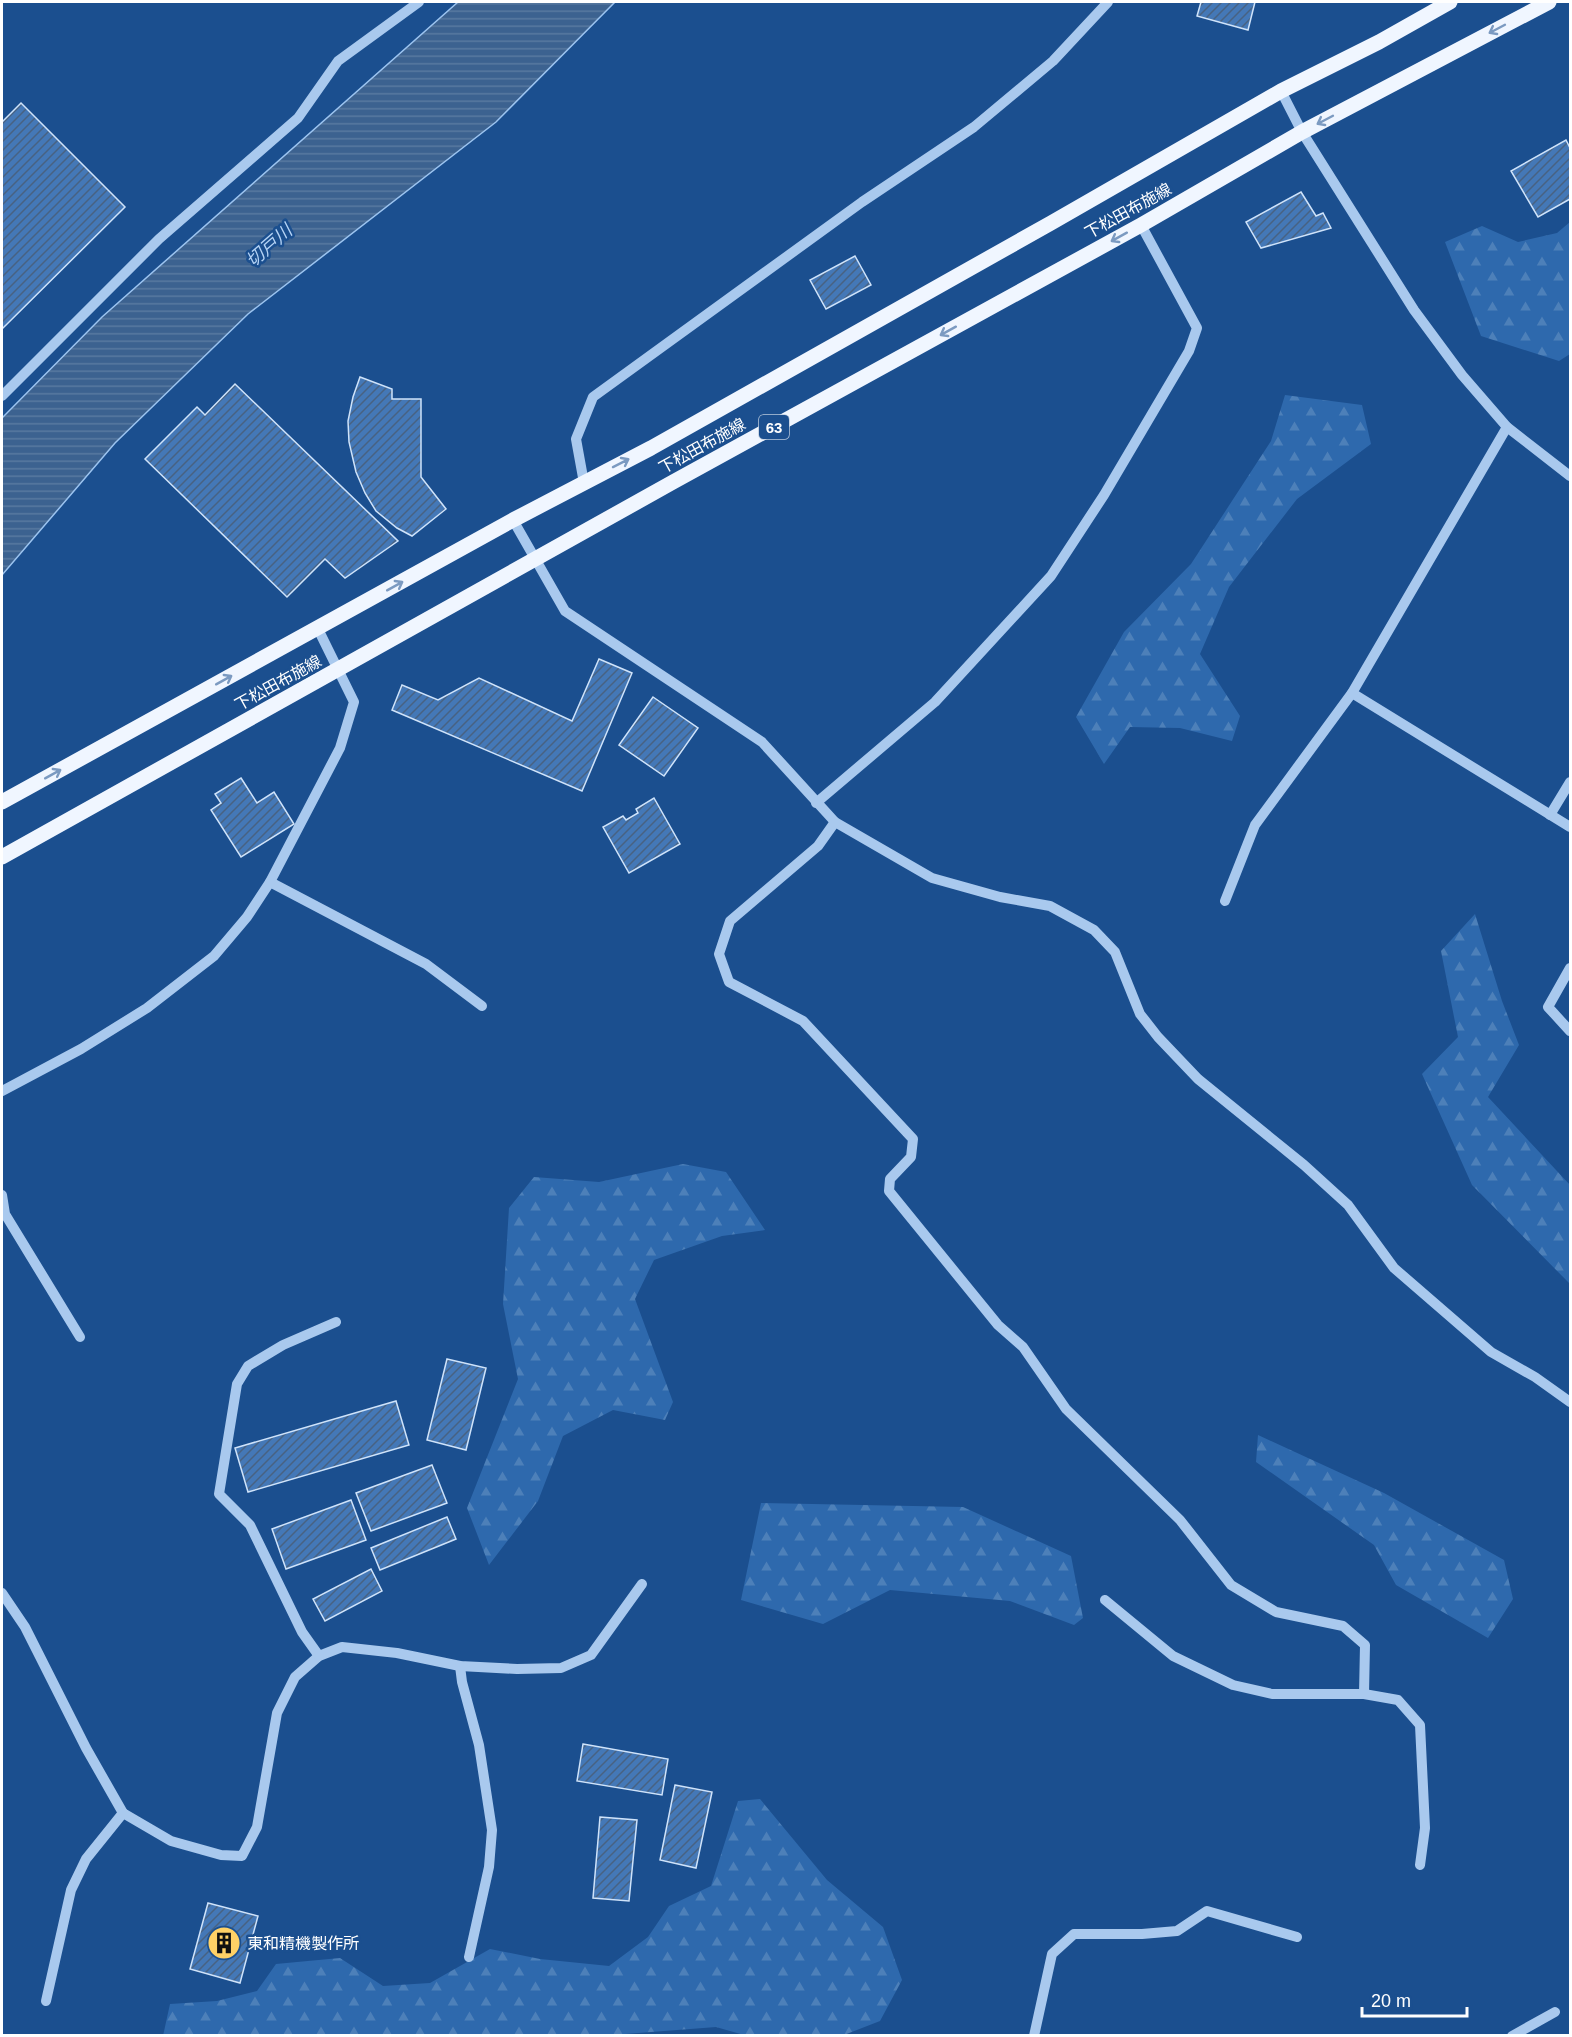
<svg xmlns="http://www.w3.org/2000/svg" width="1572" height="2037" viewBox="0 0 1572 2037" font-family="Helvetica,'Noto Sans JP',sans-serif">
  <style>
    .forest { fill: url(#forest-firs) }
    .water { fill: url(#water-rules); stroke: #9cc4f0; stroke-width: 1.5 }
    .building { fill: url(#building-hatch); stroke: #cfe3fa; stroke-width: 1.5 }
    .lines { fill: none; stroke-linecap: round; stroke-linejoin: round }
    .minor { stroke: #a9c9ee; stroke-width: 10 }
    .major { stroke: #f0f6ff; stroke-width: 15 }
    .oneway { stroke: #7b9ac1 }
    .labels { text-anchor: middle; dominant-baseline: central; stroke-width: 5; stroke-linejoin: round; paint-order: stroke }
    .shield { fill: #1b4f8f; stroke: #bbcadd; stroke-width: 1.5 }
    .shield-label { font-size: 15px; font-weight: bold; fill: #fff }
    .street-label { font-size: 16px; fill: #fff; stroke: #1b4f8f }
    .poi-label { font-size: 16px; fill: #fff; stroke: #1b4f8f; text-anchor: start }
    .water-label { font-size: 18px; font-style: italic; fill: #b5d3f5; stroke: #1b4f8f }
  </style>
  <defs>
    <pattern id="forest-firs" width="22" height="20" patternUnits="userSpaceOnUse" patternTransform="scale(1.5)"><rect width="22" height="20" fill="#2e69ad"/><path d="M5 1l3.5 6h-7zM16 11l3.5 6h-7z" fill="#4d80b9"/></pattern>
    <pattern id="water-rules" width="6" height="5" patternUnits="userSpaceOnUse" patternTransform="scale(1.5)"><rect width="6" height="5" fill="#3c6290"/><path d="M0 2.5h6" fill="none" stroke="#597aa1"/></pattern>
    <pattern id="building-hatch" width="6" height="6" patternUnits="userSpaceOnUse" patternTransform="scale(1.5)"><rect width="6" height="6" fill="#4478b7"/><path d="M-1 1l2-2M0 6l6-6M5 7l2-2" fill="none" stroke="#486282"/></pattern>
  </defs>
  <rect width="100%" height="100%" fill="#1b4f8f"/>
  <g class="forest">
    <path d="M1570,222v132l-11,7 -78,-25 -36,-94 37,-16 36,16 39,-9z"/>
    <path d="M1285,395l77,10 9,39 -74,55 -68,88 -29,67 40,62 -8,25 -52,-13 -50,-1 -26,37 -28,-47 48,-85 67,-68 80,-123z"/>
    <path d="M1475,914l27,87 17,44 -31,52 82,88v99l-98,-99 -50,-111 36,-37 -17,-86z"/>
    <path d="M683,1164l43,8 39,58 -43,6 -68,24 -19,39 38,103 -8,18 -52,-10 -50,26 -25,65 -49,64 -22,-57 51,-129 -15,-75 6,-96 25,-31 65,5z"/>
    <path d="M1258,1435l126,58 120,67 9,39 -25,39 -92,-53 -22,-40 -118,-83z"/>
    <path d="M761,1503l202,4 108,49 12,62 -9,7 -64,-24 -120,-11 -67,34 -82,-24z"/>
    <path d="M760,1799l67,81 56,47 19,53 -22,41 -36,14h-100l-28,-8 -117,9h-436l7,-32 47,-3 40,-10 19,-27 64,-6 43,28 47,-3 60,-34 50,10 69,7 39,-29 21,-31 42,-20 27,-85z"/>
  </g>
  <path class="water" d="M458,2h157l-119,120 -248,192 -133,129 -113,132v-157l100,-101z"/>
  <g class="building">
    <path d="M1201,2h54l-7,28 -51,-14z"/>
    <path d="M21,103l104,104 -123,122v-207z"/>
    <path d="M1566,140l4,8v51l-32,18 -27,-46z"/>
    <path d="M1301,192l15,24 7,-3 8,15 -70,20 -15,-26z"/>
    <path d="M855,256l16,29 -45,24 -16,-29z"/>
    <path d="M360,377l32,12v10h29v78l25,32 -34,27 -15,-8 -21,-17 -11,-18 -9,-21 -7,-30 -1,-21 5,-24z"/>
    <path d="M235,384l163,157 -53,37 -20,-19 -38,38 -142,-138 52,-52 8,8z"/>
    <path d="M599,659l33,14 -50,118 -190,-81 10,-25 36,15 41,-22 93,43z"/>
    <path d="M653,697l45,31 -34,48 -45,-31z"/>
    <path d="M241,778l16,25 17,-11 20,32 -53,33 -30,-47 10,-7 -6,-9z"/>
    <path d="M654,798l26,46 -51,29 -26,-46 20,-11 3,4 12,-7 -2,-4z"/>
    <path d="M447,1359l39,9 -20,82 -39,-10z"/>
    <path d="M396,1401l13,44 -161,47 -13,-44z"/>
    <path d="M432,1465l15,38 -76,28 -15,-38z"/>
    <path d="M351,1500l15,40 -80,29 -14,-40z"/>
    <path d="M447,1517l9,22 -76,31 -9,-22z"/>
    <path d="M371,1569l11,22 -57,30 -12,-22z"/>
    <path d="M583,1744l85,15 -6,36 -85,-14z"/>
    <path d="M675,1785l37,7 -16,76 -36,-8z"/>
    <path d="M600,1817l37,3 -8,81 -36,-3z"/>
    <path d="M208,1903l50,13 -18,67 -50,-14z"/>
  </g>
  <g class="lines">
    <g class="minor">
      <path d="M1281,91l21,41 112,178 48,65 45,52 63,49"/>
      <path d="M2,396l157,-157 139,-121 40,-57 81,-59"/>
      <path d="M584,483l-8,-44 17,-42 269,-195 112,-75 79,-66 55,-59"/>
      <path d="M513,520l52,91 197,131 73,80 97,56 68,19 50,9 44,24 21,22 25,62 18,23 40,42 106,86 44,40 46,63 97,84 44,25 35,25"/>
      <path d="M1352,693l218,134"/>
      <path d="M816,803l119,-101 116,-126 53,-81 85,-144 8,-23 -56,-103"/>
      <path d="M1550,815l20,-33"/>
      <path d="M835,822l-17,24 -88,75 -11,33 10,28 74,39 110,118 -2,18 -21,22 -1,12 109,134 25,22 43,62 114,111 51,65 45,27 67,14 22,19 -1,49"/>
      <path d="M270,882l156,82 56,42"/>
      <path d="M1225,901l30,-76 97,-132 155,-266"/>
      <path d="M1570,968l-22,39 22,24"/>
      <path d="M2,1091l79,-42 66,-41 67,-52 33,-39 23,-35 70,-134 14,-46 -36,-73"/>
      <path d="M2,1195l3,19 75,123"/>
      <path d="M2,1593l23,34 61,121 37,65 48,28 50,14 21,1 15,-29 20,-114 18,-36 24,-21 23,-9 55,6 63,13 57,3 44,-1 30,-13 51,-71"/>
      <path d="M1105,1600l68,56 60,29 39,9h92l34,6 22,25 5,103 -5,37"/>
      <path d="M319,1656l-17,-24 -52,-107 -31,-31 18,-110 11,-18 35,-21 53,-23"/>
      <path d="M460,1666l2,16 17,63 13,85 -3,37 -20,90"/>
      <path d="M46,2001l25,-111 15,-31 37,-46"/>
      <path d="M1034,2036l18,-82 22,-20h68l35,-3 30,-20 90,26"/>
      <path d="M1512,2036l43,-24"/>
    </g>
    <g class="major">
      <path d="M2,802l511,-282 138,-72 400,-225 230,-132 98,-49 71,-40"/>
      <path d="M2,857l671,-375 468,-257 161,-93 247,-130"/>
    </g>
  </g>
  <defs><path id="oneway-shaft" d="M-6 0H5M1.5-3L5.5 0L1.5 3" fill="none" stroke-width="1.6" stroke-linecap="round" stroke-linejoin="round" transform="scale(1.5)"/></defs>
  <g class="oneway">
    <use href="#oneway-shaft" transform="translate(1497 29) rotate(152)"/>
    <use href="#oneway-shaft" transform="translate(1325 120) rotate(152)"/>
    <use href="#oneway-shaft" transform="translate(1119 237) rotate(151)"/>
    <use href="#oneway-shaft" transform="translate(948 331) rotate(151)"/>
    <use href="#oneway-shaft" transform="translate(621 463) rotate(-27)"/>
    <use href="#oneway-shaft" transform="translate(395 586) rotate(-29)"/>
    <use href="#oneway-shaft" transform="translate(224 680) rotate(-29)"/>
    <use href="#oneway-shaft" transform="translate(53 774) rotate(-29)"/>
  </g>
  <defs>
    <symbol id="building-disc" viewBox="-11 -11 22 22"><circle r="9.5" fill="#ffd166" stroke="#1b4f8f"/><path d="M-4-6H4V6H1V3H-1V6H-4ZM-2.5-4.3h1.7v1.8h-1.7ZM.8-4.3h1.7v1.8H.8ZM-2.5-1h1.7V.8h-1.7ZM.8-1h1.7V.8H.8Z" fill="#111"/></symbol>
  </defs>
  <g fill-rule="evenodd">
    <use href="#building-disc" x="205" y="1924" width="38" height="38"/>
  </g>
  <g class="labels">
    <rect class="shield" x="759" y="415" width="30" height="24" rx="4.5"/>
    <g class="shield-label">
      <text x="774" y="427">63</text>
    </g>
    <g class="street-label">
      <text transform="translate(1128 211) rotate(-29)">下松田布施線</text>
      <text transform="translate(702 446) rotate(-29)">下松田布施線</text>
      <text transform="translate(278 683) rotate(-29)">下松田布施線</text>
    </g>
    <g class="poi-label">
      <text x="247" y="1943">東和精機製作所</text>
    </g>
    <g class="water-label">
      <text transform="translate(269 246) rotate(-41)">切戸川</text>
    </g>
  </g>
  <rect width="1572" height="2037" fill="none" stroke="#ffffff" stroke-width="6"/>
  <path d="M1362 2007v9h105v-9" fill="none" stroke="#ffffff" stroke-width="3"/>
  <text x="1371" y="2007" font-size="18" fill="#ffffff" stroke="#1b4f8f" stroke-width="4.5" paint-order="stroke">20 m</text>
</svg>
